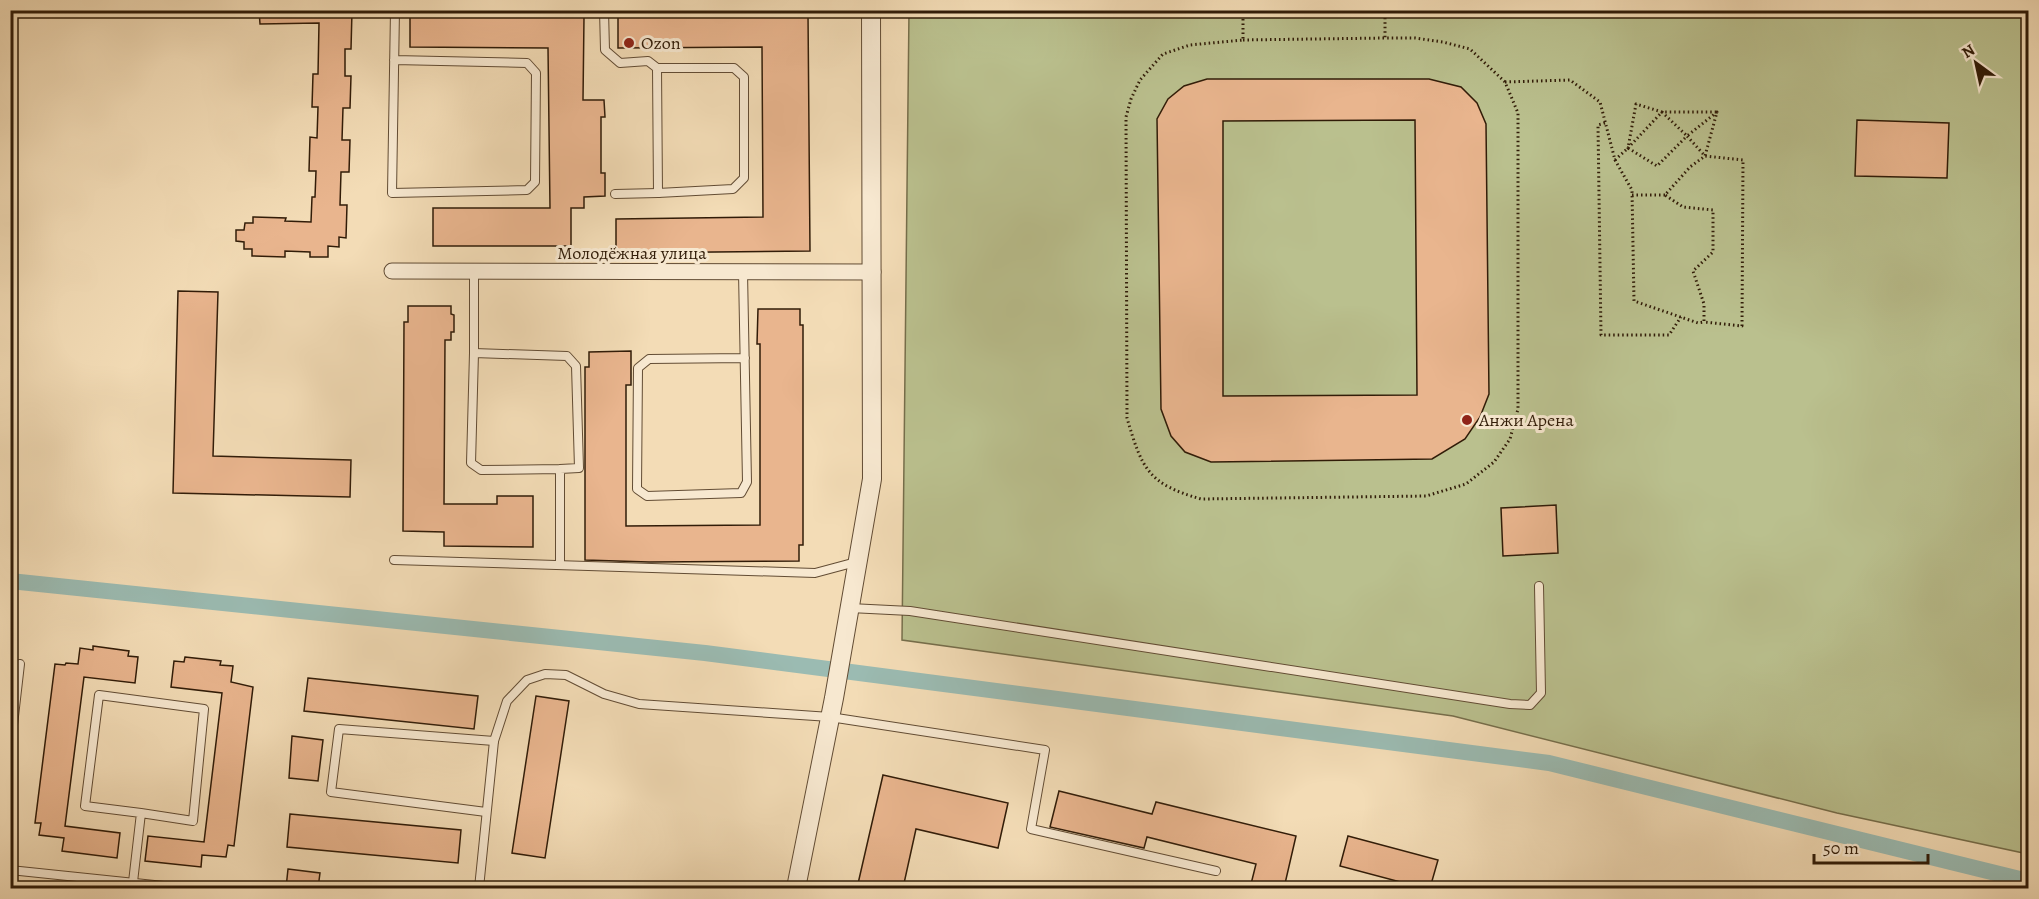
<svg xmlns="http://www.w3.org/2000/svg" width="2039" height="899" viewBox="0 0 2039 899" font-family="Alegreya,serif">
  <style>
    .green { fill: #bac08e; stroke: #766e4b; stroke-width: 1.5 }
    .lines { fill: none; stroke-linecap: round; stroke-linejoin: round }
    .canal { stroke: #9bbbb2; stroke-width: 16 }
    .building { fill: #e9b58e; stroke: #311c08; stroke-width: 1.5; fill-rule: evenodd }
    .service-casing { stroke: #624c34; stroke-width: 10 }
    .minor-casing { stroke: #624c34; stroke-width: 17 }
    .tertiary-casing { stroke: #624c34; stroke-width: 20 }
    .path { stroke: #311c08; stroke-width: 3; stroke-dasharray: 1.5 3; stroke-linecap: butt }
    .service { stroke: #f7e8d0; stroke-width: 8 }
    .minor { stroke: #f7e8d0; stroke-width: 15 }
    .tertiary { stroke: #f7e8d0; stroke-width: 18 }
    .poi-dot { fill: #8f2418; stroke: #f7e8d0; stroke-width: 2 }
    .labels { text-anchor: middle; dominant-baseline: central; stroke-width: 6; stroke-linejoin: round; paint-order: stroke }
    .poi-label { font-size: 18px; fill: #311c08; stroke: #f7e8d0; text-anchor: start }
    .street-label { font-size: 18px; fill: #311c08; stroke: #f7e8d0 }
  </style>
  <rect width="100%" height="100%" fill="#f3dcb6"/>
  <filter id="stains"><feTurbulence type="fractalNoise" baseFrequency=".00333" numOctaves="4"/><feColorMatrix values="0 0 0 0 .2 0 0 0 0 .09 0 0 0 0 .02 0 0 0 .5 -.17"/></filter>
  <radialGradient id="worn" r=".72"><stop offset=".6" stop-color="#630" stop-opacity="0"/><stop offset="1" stop-color="#630" stop-opacity=".3"/></radialGradient>
  <path class="green" d="M909,11h1119v843l-191,-41 -384,-97 -551,-76z"/>
  <g class="lines">
    <path class="canal" d="M10,581l695,72 844,110 479,118"/>
  </g>
  <g class="building">
    <path d="M259,10l93,1 -1,38h-6v27h6l-1,32h-7l-1,32h8l-1,32h-8l-1,33h7l-1,33 -7,-1v10l-11,-1v11h-18v-5l-25,-1v6l-33,-1v-7h-8v-7l-8,-1v-11h8l1,-7h8v-6l33,1 -1,3 26,1 1,-25h3l1,-26h-7l1,-34 7,1 1,-31h-6l1,-33h5l1,-51 -59,1z"/>
    <path d="M808,14l2,237 -194,2v-34l147,-2 -1,-170 -144,1v-32z"/>
    <path d="M410,16l174,1 -1,83h21l1,17h-4v56h4v23l-21,1v11h-13v38h-138v-38h117l-2,-160 -138,-1z"/>
    <path d="M1207,79h222l32,8 16,16 9,21 3,270 -9,23 -15,22 -33,20 -221,3 -26,-10 -14,-16 -10,-27 -4,-290 11,-20 16,-13zM1415,120l2,275 -194,1v-275z"/>
    <path d="M1857,120l92,3 -2,55 -92,-2z"/>
    <path d="M178,291l40,1 -5,164 138,4 -1,37 -177,-4z"/>
    <path d="M408,306h43v8l3,1v17h-3v8h-6l-1,164h53v-8h36v51l-89,-1v-14l-41,-1 1,-209h4z"/>
    <path d="M758,309h42v16h3v220h-4v16l-150,1 -64,-2v-193h4v-15l42,-1v34h-5v141l134,-1v-181h-3z"/>
    <path d="M1556,505l2,48 -55,3 -2,-48z"/>
    <path d="M93,646l36,5 -1,5 10,1 -3,26 -51,-6 -19,149 55,7 -3,25 -55,-7 2,-13 -25,-3 2,-12h-6l20,-159 10,1 1,-2 12,1 2,-16 13,2z"/>
    <path d="M185,657l36,4 -1,4 13,1 -2,16 22,5 -19,159 -6,-1 -2,12 -24,-2 -1,12 -56,-6 3,-25 56,6 18,-149 -51,-6 3,-26 10,1z"/>
    <path d="M308,678l170,18 -4,33 -170,-18z"/>
    <path d="M536,696l33,5 -24,157 -33,-5z"/>
    <path d="M292,736l31,4 -5,41 -29,-3z"/>
    <path d="M883,775l125,28 -10,45 -82,-19 -13,59h-46z"/>
    <path d="M1059,791l93,23 4,-12 140,34 -12,52h-34l6,-24 -109,-27 -3,11 -94,-21z"/>
    <path d="M290,814l171,16 -3,33 -171,-16z"/>
    <path d="M1348,836l90,24 -8,28h-7l-83,-22z"/>
    <path d="M288,869l32,4 -2,15h-32z"/>
  </g>
  <g class="lines">
    <defs>
      <g id="service">
        <path d="M604,10l1,40 15,13 28,-2 9,7h77l10,9v101l-11,11 -75,4 -1,-125"/>
        <path d="M394,60l133,3 9,10 -1,109 -8,8 -135,3 3,-183"/>
        <path d="M615,194l43,-1"/>
        <path d="M743,272l4,210 -6,11 -94,3 -10,-7 1,-121 11,-9 96,-1"/>
        <path d="M474,353v-81"/>
        <path d="M560,469l19,-1 -3,-102 -9,-10 -93,-3 -3,110 10,7 79,-1v96"/>
        <path d="M394,560l421,13 41,-11"/>
        <path d="M850,608l60,3 600,93 20,1 11,-12 -2,-107"/>
        <path d="M10,751l10,-87"/>
        <path d="M486,812l-155,-20 8,-63 155,12"/>
        <path d="M10,870l173,18"/>
        <path d="M133,882l8,-69 -56,-7 14,-111 105,14 -11,112 -52,-8"/>
        <path d="M332,888v-2"/>
        <path d="M479,888l15,-147 13,-40 20,-21 18,-6 21,1 38,19 35,10 191,13 215,33 -14,79 185,42"/>
      </g>
      <path id="minor" d="M392,271l481,1"/>
      <path id="tertiary" d="M796,888l38,-190 38,-219 -1,-469"/>
    </defs>
    <use href="#service" class="service-casing"/>
    <use href="#minor" class="minor-casing"/>
    <use href="#tertiary" class="tertiary-casing"/>
    <g class="path">
      <path d="M1243,10v30l-53,5 -27,9 -23,26 -9,19 -5,18 1,301c15,51 21,66 74,81l225,-3 40,-12 28,-22 16,-23 8,-30v-296l-13,-31 -35,-33 -27,-7 -28,-4h-30v-28"/>
      <path d="M1243,40l142,-2"/>
      <path d="M1505,82l65,-2 30,22 15,58 17,30 2,111 64,22 6,-1v-18l-11,-33 20,-19v-42l-30,-3 -18,-12 25,-28 15,-11 38,4 -1,166 -38,-4"/>
      <path d="M1605,123l-7,2 3,210h68l12,-18"/>
      <path d="M1615,160l13,-12 29,18 30,-30 18,20 12,-44 -30,24 -25,-24 -34,36 8,-44 26,8h55"/>
      <path d="M1632,195h33"/>
    </g>
    <use href="#service" class="service"/>
    <use href="#minor" class="minor"/>
    <use href="#tertiary" class="tertiary"/>
  </g>
  <g class="poi-dot">
    <circle cx="629" cy="43" r="6"/>
    <circle cx="1467" cy="420" r="6"/>
  </g>
  <g class="labels">
    <g class="poi-label">
      <text x="641" y="43">Ozon</text>
      <text x="1479" y="420">Анжи Арена</text>
    </g>
    <g class="street-label">
      <text x="632" y="253">Молодёжная улица</text>
    </g>
  </g>
  <rect width="2039" height="899" fill="none" stroke="#f3dcb6" stroke-width="36"/>
  <rect x="12" y="12" width="2015" height="875" fill="none" stroke="#311c08" stroke-width="3"/>
  <rect x="18" y="18" width="2003" height="863" fill="none" stroke="#311c08" stroke-width="1.5"/>
  <g transform="translate(1976 63) rotate(327)" stroke="#f7e8d0" stroke-width="4.5" paint-order="stroke">
  <path d="M0-4.5L10 22L0 15L-10 22Z" fill="#311c08"/>
  <text y="-9" font-size="16" font-weight="bold" text-anchor="middle" fill="#311c08">N</text>
  </g>
  <path d="M1814 854v9h114v-9" fill="none" stroke="#311c08" stroke-width="3"/>
  <text x="1823" y="854" font-size="18" fill="#311c08" stroke="#f7e8d0" stroke-width="4.5" paint-order="stroke">50 m</text>
  <rect width="100%" height="100%" filter="url(#stains)"/>
  <rect width="100%" height="100%" fill="url(#worn)"/>
</svg>
